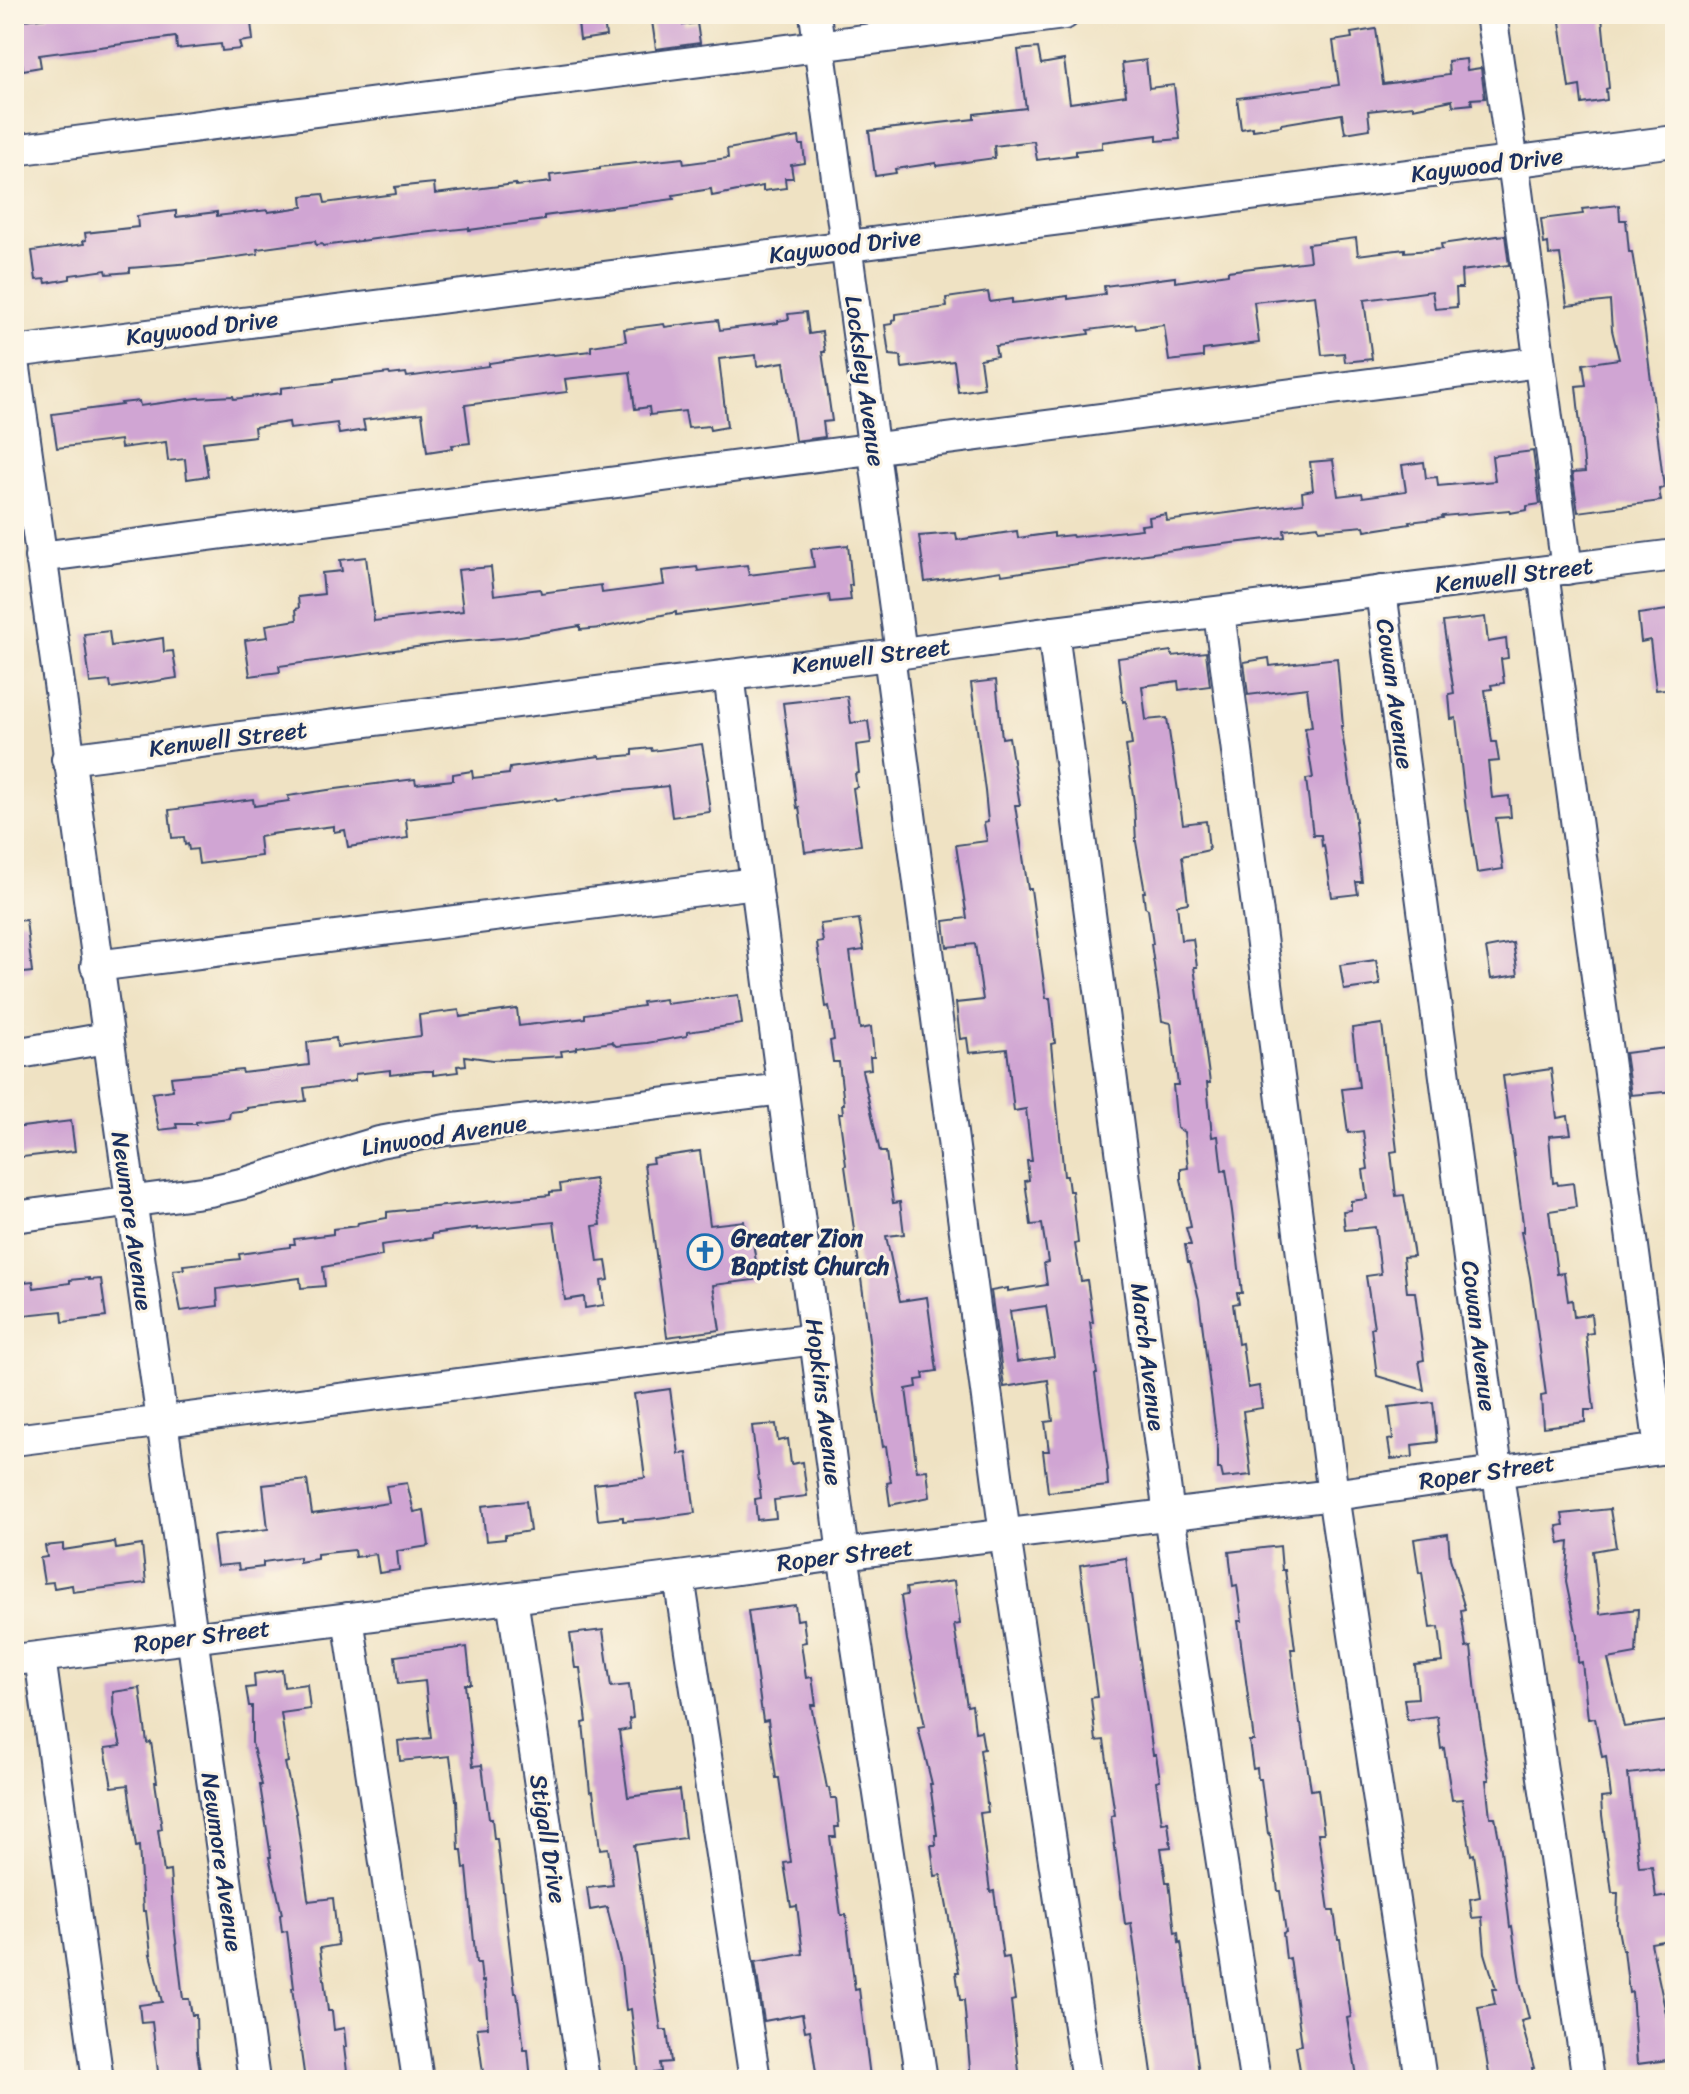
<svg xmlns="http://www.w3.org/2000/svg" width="1689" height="2094" viewBox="0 0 1689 2094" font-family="Sriracha,sans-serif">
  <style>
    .building { fill: #d0a5d3; fill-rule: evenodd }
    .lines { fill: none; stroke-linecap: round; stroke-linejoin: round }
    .minor-casing { stroke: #3b4a6d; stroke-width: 34 }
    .minor { stroke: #fff; stroke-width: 30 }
    .labels { text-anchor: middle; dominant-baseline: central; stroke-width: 6; stroke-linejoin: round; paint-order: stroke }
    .street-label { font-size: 24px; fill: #1b2f5e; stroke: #fcf5e5 }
    .poi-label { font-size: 24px; font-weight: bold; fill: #1b2f5e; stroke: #fcf5e5; text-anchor: start }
  </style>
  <rect width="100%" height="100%" fill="#fcf5e5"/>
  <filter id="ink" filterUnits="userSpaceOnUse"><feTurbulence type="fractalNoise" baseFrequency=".0125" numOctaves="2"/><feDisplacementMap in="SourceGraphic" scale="16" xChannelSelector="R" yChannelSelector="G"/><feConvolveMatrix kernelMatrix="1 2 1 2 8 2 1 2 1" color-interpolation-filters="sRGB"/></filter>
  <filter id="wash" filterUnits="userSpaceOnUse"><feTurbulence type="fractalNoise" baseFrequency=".006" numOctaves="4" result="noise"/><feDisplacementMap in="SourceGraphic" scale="32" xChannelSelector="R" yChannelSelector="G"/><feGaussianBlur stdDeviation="1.8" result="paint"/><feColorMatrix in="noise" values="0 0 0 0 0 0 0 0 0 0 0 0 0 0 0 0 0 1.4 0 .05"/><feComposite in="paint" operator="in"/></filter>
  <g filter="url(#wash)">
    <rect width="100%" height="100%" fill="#efe2c3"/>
    <g id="blocks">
      <g class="building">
        <path d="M48,14h202l3,26 -14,2 2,7 -19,2 -1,-7 -44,5 -1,-12 -137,18 2,12 -18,3 -1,-8 -8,1v-42l34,-4z"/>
        <path d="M577,14h26l3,22 -26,4z"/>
        <path d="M651,14h32v11l14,-2 3,20 -44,6z"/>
        <path d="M1559,14h40v3h3l7,71 -3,1 1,11 -25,4 -2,-18 -11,2z"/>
        <path d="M1376,29l7,55 66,-9 -1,-14 18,-2 1,11 14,-2 4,30 -14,1 1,5 -19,2 -1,-6 -39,8v-2l-45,5 2,18 -25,4 -3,-19 -61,10v2l-28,4v-3l-12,2 -4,-31 102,-13 -6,-44 19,-3 -1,-5z"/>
        <path d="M1038,48l3,16 23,-4 6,43 56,-8 -4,-32 24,-3 3,28 25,-3 6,54 -23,2v-6l-55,7v6l-26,3v4l-39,5 -3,-19 -40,5 1,12 -59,8v-3l-41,6 1,4 -21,3 -6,-45 105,-12v-5l52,-6 -8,-58z"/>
        <path d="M799,137l1,8h3l2,18 -14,2 2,13h-8l1,10 -23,3v-5l-51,10 -1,-7 -38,6 1,4 -130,17v4l-75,10v-2l-57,6 -89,12 -1,-2 -6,1 -1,-4 -58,8 1,5 -66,9 -62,5v4l-23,2 -1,-4 -36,5v4l-24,4 -1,-4 -9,1 -4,-29 52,-7 -1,-3 3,-1 -1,-7 53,-6 -1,-11 39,-5v6l41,-5v4l51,-6v2l35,-5 -1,-11 21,-2 2,9 71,-9 -1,-7 39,-4 1,11 81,-10v2l35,-4 -1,-7 50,-6v-2l83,-9 1,6 44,-6 -1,-9z"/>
        <path d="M1619,205l1,15h6l3,32h3l13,80 19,156 -5,1 2,12 -83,11 -6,-39 13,-1 -9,-86 10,-1 -3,-21 36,-5 -7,-29 -2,-29 -43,5 -7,-52 -11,1 -1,-12 -4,1 -3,-25 42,-5 -1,-5z"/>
        <path d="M1505,235l4,30 -48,6 1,17h-6l1,19 -22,2 -3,-18 -68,9 8,59 -27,3 -1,-9 -22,2 -7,-60 -61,7 5,41 -56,7v7l-34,4 -5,-36 -28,4 -1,-5 -47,6 1,4 -94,12 2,10 -17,3 4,29 -26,4 -4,-31 -52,7 -1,-12 -12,-1 -4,-30 7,-1v-4l4,-1v-5l51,-7 -1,-9 42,-6 2,10 22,-3v4l10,-1 46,-6v3l37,-5 -1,-8 71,-9v5l53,-8v-3l82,-10 -2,-17 48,-6 2,17 47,-6v3l37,-3 -1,-5z"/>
        <path d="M806,312l3,22 13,-2 3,20h-3l10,69 -9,1 2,15 -30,4 -11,-79 -27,4 -1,-11 -37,4 8,68 -17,3 -1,-4 -21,2 -3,-17 -35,4 -1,-8 -14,2 -5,-37 -65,7 2,13 -102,13 5,38 -18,2 1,3 -26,4 -5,-39 -59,7 2,10 -26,4 -2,-11 -47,6 -1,-7 -35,5 1,9 -52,6 5,34 -21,3 -2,-20 -17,2 -2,-19 -45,6 -1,-8 -63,8 -5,-34 70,-9 -1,-2 18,-2 1,5 57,-8 36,-2 1,3 47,-6v-5l52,-6v-2l56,-7 1,2 16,-2 1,4 82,-11v-3l63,-9 1,1 38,-4v-5l35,-5 -2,-12 40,-5 1,3 53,-7 2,10 58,-7v-2l11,-2 -1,-5z"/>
        <path d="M1533,451l7,53 -13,2v4l-17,3 -1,-3 -67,6 1,2 -34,4 1,2 -45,7 -1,-5 -45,4 -1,-4 -34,4 1,7 -105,12 -178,26 -1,-4 -76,11 -6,-46 37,-3 1,7 60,-9 1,7 36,-5v4l18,-2 1,2 69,-8 -1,-4 9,-1 -1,-7 17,-3 1,7 136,-18 -1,-11 11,-2 -3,-28 23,-2 5,36 24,-3 1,4 43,-6 -4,-26 22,-3 2,16 11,-1 1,9 57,-5 -3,-25z"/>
        <path d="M848,545l4,40h-3l2,15 -21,2 -1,-7 -153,20v-3l-75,16 -21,2v-4l-66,11 -69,6 -166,23 1,6 -30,4 -5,-36 23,-3 -2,-12 31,-5 -1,-11 3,-1 -1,-11 26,-3 -2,-21 20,-2 -2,-11 26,-3 8,64 89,-10 -5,-41 33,-3 3,28 46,-6 1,4 60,-8 1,8 62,-8 -2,-14 35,-4 1,4 49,-6 2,10 65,-8 -3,-18z"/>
        <path d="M1675,609v79l-19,2 -6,-50 -9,2 -3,-28z"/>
        <path d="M1485,617l3,25 18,-3 2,19 -7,1 3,24 -13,2 1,4 -7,1 7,52h4l3,19 -11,1 4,36 17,-2 2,21 -15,1 7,51 -26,4 -9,-62h-2l-10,-93 -5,1 -2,-25 5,-1 -11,-71z"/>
        <path d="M109,631l2,15 52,-8 1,14 9,-1 4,27 -66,10 -1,-7 -20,2 -6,-49z"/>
        <path d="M1171,651l1,5 34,-4 4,34 -31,4 -1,-9 -36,5 4,34 21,-2 16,106 23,-3 3,29 -27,6 6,47 -11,2 4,35 12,-1 4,28h-3l16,116h-3l5,54 6,-1 4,35 4,-1 6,41 10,82h-5l2,10 -6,1 5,40 4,-1 6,45 11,-2 3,22 -19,3 8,64 -28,3 -2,-9h-3v-19l-19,-151 -9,-37h-2l-3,-17h6l-5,-17 5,-1 -10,-48v-10l7,-1 -4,-36 -7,-4 -4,-43h5l-7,-62 -9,-2 -11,-77h2l-5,-35 -3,-2 -2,-15h2l-9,-50 -2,-40 -8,-56 6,-1 -6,-44 -3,1 -5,-44z"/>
        <path d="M1269,658l1,8 67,-8 6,68h-2l15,95h-1l7,61h-6l2,12 -26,3 -8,-52 -2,1 -1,-11h-8l-7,-56 7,-1 -8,-50 7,-1 -5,-39 -59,7 -4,-33z"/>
        <path d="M996,680l6,58 7,-1 11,68h-5l13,84h3l15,109h4l5,45 -4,1 13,132h3l2,15h3l6,52 -3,1 6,37 6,-1 6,42h-3l7,52h-2l13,96 -1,1 1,15 -60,6 -5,-41h6l-4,-29 8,-1 -5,-41 -44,7 -13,-96 17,-3v3l39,-6 -3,-22 4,-1 -6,-38 -11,1 -6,-44 4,-1 -2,-19h5l-6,-52 -12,2 -7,-62 -38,4 -2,-15 -7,1 -4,-36 27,-3 -8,-56 -28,3 -3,-26 23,-3 -11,-73 31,-4 -3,-18 4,-1 -3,-31 -14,-108zM1046,1306l8,51 -37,5 -7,-51z"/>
        <path d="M847,696l4,27 17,-2 3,22 -15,2 3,28 -4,1 2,13 -4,1 8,57 -56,7 -6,-45 -2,1 -14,-105z"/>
        <path d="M702,744l6,35 -2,1 4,32 -38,5 -4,-31 -56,6 -55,9 -1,-2 -150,20 2,19 -60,9 -3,-17 -11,2v-6l-63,8v1l-12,2 2,19 -62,8 -2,-15 -8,1 -1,-6 -3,1 -1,-8 -12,1 -3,-28 84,-11 1,7 35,-5 -1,-5 40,-6 87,-11 1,5 37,-4v-6l19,-3 1,7 36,-4 1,-6 90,-12v2l33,-3v-5l18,-2 1,3z"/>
        <path d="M859,919l5,31 -14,2 10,77 11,-2 3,30h-4l1,12 -9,1 18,82h6l7,51 7,-1 4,32 -18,2 14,65 27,-4 10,74 -14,2 1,6 -8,1 1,7 -11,2 11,82 10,-1 3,27 -40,8 -3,-22 4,-1 -5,-36 -3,1 -8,-52 -9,-81 -21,-148 1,-1 -7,-52h4l-1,-9h2l-5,-42h-6l-3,-21 4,-1 -5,-34 -3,1 -9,-64 6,-1 -3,-18z"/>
        <path d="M26,920l6,52 -18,2v-53z"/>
        <path d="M1513,943l5,32 -27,4 -5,-31z"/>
        <path d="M1376,960l4,25 -36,5 -4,-25z"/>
        <path d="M738,995l4,29 -55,8v4l-40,7 -31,3 -4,-4 -35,5v2l-16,2 1,5 -69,4 -28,-4 1,9 -9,1 1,6 -25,3v-4h-9l-34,4v-5l-35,4v7l-51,7 2,13 -59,7v2l-17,2 -1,6 -33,4v2h-20l1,4 -18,2 -7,-37 21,-3 -2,-13 71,-7 1,3 66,-8 -2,-23 29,-4 1,9 84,-11 -2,-21 40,-5 1,7 57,-8 2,17 66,-8v-4l58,-8 -1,-4 23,-3 1,5z"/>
        <path d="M1382,1024l15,127 -6,1 5,44 8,-1 10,61 -11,1 4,35h8l9,68 -5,1 5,29 -47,-14 -6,-48 3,-1 -8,-51 15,-2 -6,-47 -30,3 -2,-19 8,-1v-9l16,-2 -4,-29 5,-1 -5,-38 -15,2 -6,-44 17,-2 -7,-59z"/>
        <path d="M1675,1047v44l-44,4 -6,-42z"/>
        <path d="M1551,1069l6,49 11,-2 3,18 -22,2 4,47 4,-1 1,3 15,-2 3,24 -27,4 8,63 7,-1 4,28 4,-1 2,17 17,-3 2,19 -7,1 8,76h-9v12l-42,5 -2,-31 5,-1 -16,-118 -9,-45h2v-9l-20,-147z"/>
        <path d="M71,1121l4,30 -61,7v-30z"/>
        <path d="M700,1151l10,74 34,-4 3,21h6l3,20h-5l3,18 -41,5 7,45 -53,7 -23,-173 9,-1 -1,-5z"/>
        <path d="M595,1179l6,46 -8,1 5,36 8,-1 3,19 -8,1 3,24 -19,3 -1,-11 -19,3 -11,-78 -77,8v-2l-45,6v4l-51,7 1,11 -59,11 2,19 -24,2 -1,-10 -83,11 1,17 -37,5 -8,-41 11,-1 -1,-4 57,-6 -1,-5 51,-7v-3h5l-1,-5 39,-5v-5l24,-3 1,-3 29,-5v-6l163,-17v-3l11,-1 -1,-7z"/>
        <path d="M89,1278v2l12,-1 5,38 -43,5 -1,-11 -48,5v-33l19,-2 1,7 36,-5v-3z"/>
        <path d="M670,1389l9,65 8,-1 8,60 -45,6 -27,2v-4l-25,3 -4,-36 51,-6 -11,-84z"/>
        <path d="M1433,1402l4,40 -25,3 1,12 -22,2 -3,-19 5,-1 -4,-32z"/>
        <path d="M776,1424l2,17 10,-2 3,25 12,-2 4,34 -33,4 2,18 -19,2 -2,-21 6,-1 -9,-72z"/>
        <path d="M307,1480l5,34 77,-11 -3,-17 21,-3 7,29 10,-2 5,36 -32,5 2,19 -20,3 -3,-19 -21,3 -1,-7 -37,4v5l-18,3v-5l-36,5v5l-24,3 -1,-6 -21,2 -4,-30 55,-7 -5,-44z"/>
        <path d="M526,1501l4,30 -25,4v4l-19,2 -4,-35z"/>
        <path d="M1610,1509l6,38 -23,4 7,63 38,-5 -2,45 -28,5 16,68 51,-7v40l-6,9 -41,5 11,93 13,-1 4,32 12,-2 6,43 -23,4 17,80 7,-1v37l-38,5 -5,-72 -3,1 -5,-43h-2l-5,-26 1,-31h-6l-10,-78 -1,-17 10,-1 -5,-41 -4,1 -7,-39 -7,1 -6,-57 -4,1 -1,-28 -11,-53 3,-40 -9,2 -3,-18 7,-1 -2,-11z"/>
        <path d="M1448,1534l2,24 15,51 -4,1 5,38 5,-1 6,55 12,78h-3l4,37h5l6,33 9,77 2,-1 8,56 9,37 -8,2 13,47h-2l2,12h-44l-12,-73 17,-3 -3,-15h4l-11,-36 -3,-36 -10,1 -2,-19 10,-2 -6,-43 -3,1 -9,-56 -10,1 -8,-52 -3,1 -4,-33 -30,4 -3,-21 14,-1 -3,-33 28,-3 -4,-35 -9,1 -8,-56 -3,1 -5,-34z"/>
        <path d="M115,1542l1,7 26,-4 4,38 -73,9 -1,-7 -18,3 -1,-6 -9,1 -4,-25 7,-1 -2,-11 18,-2v6z"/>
        <path d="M1280,1546l2,24h3l10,79h-4l9,75h1l10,66 7,-1 6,44h-6l11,78h5l4,28h2l11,78 -4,1 10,58 -26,4h-23l-1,-5 -6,1 -5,-30 6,-1 -12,-87 -4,1 -3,-26 3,-1 -6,-41h-2l-8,-58 -2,1 -7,-55h-3l-1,-11 -4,1 -4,-28h5l-16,-120h4l-5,-36 -4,1 -4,-34z"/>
        <path d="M1126,1558l27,197h3l4,25 -4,1 6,42 6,-1 3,25 -10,1 5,34h3l6,51 3,-1 1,11 2,-1 19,138h-47l-22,-157 -6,1 -14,-108 4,-1 -11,-75 -8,1 -5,-43 6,-1 -17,-132z"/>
        <path d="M954,1581l6,43 -6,1 13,81 5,-1 3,27 6,-1 3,18 -4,1 8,62 -8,1 10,79 4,-1 9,67 6,-1 6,43 -4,1 9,79h-49l-7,-80h-4l-4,-28h3l-18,-97 -6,1 -4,-31h5l-1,-10h2l-7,-51h2l-14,-57 7,-1 -18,-86 -6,-44 6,-1 -1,-7z"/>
        <path d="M795,1605l2,15 6,-1 3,23 -5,1 5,35 6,-1 4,28h-5l16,83h2l2,10h5l3,29h-4l1,10h-6l11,78h5l9,75 4,-1 11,88 -5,1v2h-48l-7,-50 -5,1 -3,-17 -38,7 -9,-59 48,-8 -6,-48 -6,1 -7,-44 7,-1 -12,-84h-3l-8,-58 -5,1 -15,-110z"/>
        <path d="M603,1630l8,57 18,-2 4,33 -4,1 1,10 -11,2 9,66 51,-7 6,48 -51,7 27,185h6l4,32 -11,1 1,9 -22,3 -8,-66 -5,1 -5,-45 -14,-58 -17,3 -3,-22 26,-3 -5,-37 -8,1 -7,-58 -3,1 -7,-69 4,-1 -7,-54h-5l-5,-34z"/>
        <path d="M467,1647l4,37h-6l8,82 9,-1 7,54h3l2,20h3l18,154h2l2,15 5,42h4l3,30h-47l-7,-52 11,-1 -4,-46 -2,1 -2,-19h-4l-9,-95 -3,1 -2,-19h-3l-2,-50h-1l-6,-44 -50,5 -2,-20 33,-3 -6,-57 -27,3 -3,-28z"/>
        <path d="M282,1670l2,17 23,-3 3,25 -29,4 7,49 -3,1 11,50 12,85 1,3 24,-3 5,47 -18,3 8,63h4l2,19 10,-2 2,19h-2l4,33h-43l-13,-92h2l-7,-57 -5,1 -2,-17 2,-1 -13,-57h2l-11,-72h2l-10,-42v-37h-3l-3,-18 9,-1 -1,-13z"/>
        <path d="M140,1688l7,55 4,-1 6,40h-2l7,47 -4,1 6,42 6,-1 4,53 9,75h6l3,16h4l1,37 4,25 -4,1v2h-38l-7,-58 -11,1 -2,-18 23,-3 -12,-48h1l-5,-43h-3l-4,-65 -3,1 -8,-62 -16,2 -7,-39 16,-2 -7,-30 -1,-24z"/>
      </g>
    </g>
  </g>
  <g filter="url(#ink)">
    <use href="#blocks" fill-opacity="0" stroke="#3b4a6d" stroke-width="2"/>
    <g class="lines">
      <defs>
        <g id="minor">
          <path d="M815,14l86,639"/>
          <path d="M1491,14l25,170 51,385"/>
          <path d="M14,150l1050,-136"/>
          <path d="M14,352l1661,-211"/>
          <path d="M14,361c76,573 156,1146 240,1719"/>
          <path d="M40,557l1499,-195"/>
          <path d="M1543,572l117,877"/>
          <path d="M1381,591l112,850 95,639"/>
          <path d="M1219,612l114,883 88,585"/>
          <path d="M1053,632l116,883 86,565"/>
          <path d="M889,655l116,880 82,545"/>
          <path d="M729,675l114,879 79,526"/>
          <path d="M67,759l822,-104 164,-23 622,-77"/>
          <path d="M96,966l660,-83"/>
          <path d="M14,1054l93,-16"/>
          <path d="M14,1217l196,-26 35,-8 134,-41 67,-12 337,-41"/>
          <path d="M14,1440l802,-101"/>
          <path d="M679,1577l76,503"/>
          <path d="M512,1598l72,482"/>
          <path d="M348,1618l70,462"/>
          <path d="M40,1657l58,423"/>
          <path d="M14,1660l665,-83 188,-26 466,-56 342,-48"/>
        </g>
      </defs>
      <use href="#minor" class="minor-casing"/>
      <use href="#minor" class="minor"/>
    </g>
  </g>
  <defs>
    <symbol id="church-ring" viewBox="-11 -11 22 22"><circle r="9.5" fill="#fcf5e5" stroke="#1f6fb2" stroke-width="1.5"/><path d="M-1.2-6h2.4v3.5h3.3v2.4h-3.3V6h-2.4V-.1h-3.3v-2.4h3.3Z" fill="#1f6fb2"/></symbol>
  </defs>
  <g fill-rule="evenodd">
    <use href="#church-ring" x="685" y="1232" width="40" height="40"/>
  </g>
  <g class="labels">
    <g class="street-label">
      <text transform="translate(1487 165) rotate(-7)">Kaywood Drive</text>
      <text transform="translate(845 246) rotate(-7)">Kaywood Drive</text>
      <text transform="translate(202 328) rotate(-7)">Kaywood Drive</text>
      <text transform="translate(865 381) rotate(82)">Locksley Avenue</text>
      <text transform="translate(1514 575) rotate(-7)">Kenwell Street</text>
      <text transform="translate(871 656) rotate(-7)">Kenwell Street</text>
      <text transform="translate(1395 694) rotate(82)">Cowan Avenue</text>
      <text transform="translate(228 739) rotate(-7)">Kenwell Street</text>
      <text transform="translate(444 1135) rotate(-9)">Linwood Avenue</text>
      <text transform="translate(132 1221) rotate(82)">Newmore Avenue</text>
      <text transform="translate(1479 1336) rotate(83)">Cowan Avenue</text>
      <text transform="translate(1148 1357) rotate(83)">March Avenue</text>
      <text transform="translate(824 1402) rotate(83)">Hopkins Avenue</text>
      <text transform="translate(1487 1472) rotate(-8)">Roper Street</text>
      <text transform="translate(845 1555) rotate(-7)">Roper Street</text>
      <text transform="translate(202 1636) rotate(-7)">Roper Street</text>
      <text transform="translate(548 1839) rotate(81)">Stigall Drive</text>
      <text transform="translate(222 1862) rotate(82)">Newmore Avenue</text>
    </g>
    <g class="poi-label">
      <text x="731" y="1238">Greater Zion<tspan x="731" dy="28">Baptist Church</tspan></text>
    </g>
  </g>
  <rect width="1689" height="2094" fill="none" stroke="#fcf5e5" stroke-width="48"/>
</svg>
